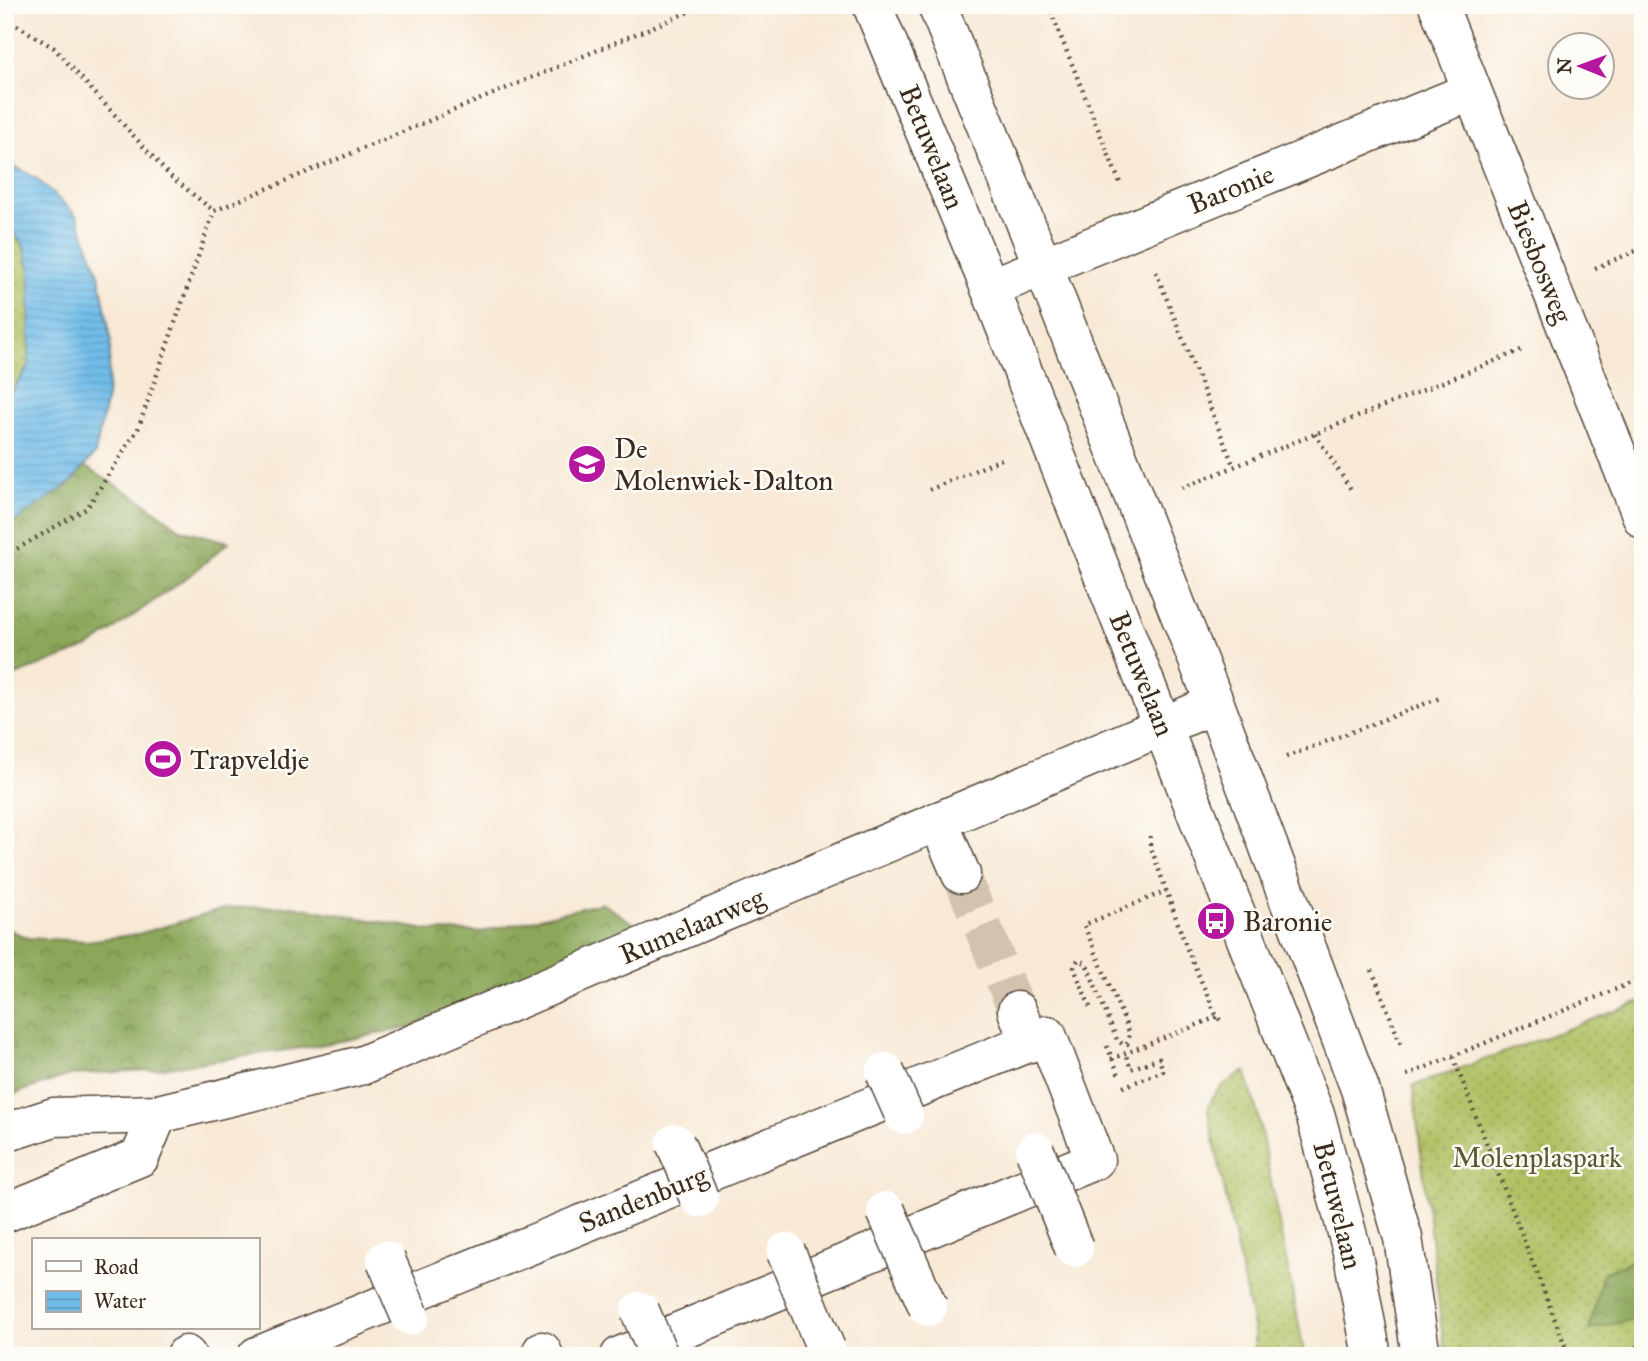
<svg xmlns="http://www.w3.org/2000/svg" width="1648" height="1361" viewBox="0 0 1648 1361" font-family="'IM FELL Great Primer',serif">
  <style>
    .grass { fill: url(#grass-dots); stroke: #767641; stroke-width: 2 }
    .forest { fill: url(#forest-crowns); stroke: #64683c; stroke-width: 2 }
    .water { fill: url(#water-rules); stroke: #567484; stroke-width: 2 }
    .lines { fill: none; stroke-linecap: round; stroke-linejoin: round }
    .minor-tunnel { stroke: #d2c3b1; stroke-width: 38; stroke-dasharray: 38 19; stroke-linecap: butt }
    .minor-casing { stroke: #57473a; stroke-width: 41 }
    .path { stroke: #57473a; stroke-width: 4.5; stroke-dasharray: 2 5; stroke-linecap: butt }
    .minor { stroke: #fff; stroke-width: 38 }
    .minor-bridge-casing { stroke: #57473a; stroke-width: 41; stroke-linecap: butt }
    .path-bridge { stroke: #57473a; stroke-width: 4.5; stroke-dasharray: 2 5; stroke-linecap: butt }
    .minor-bridge { stroke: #fff; stroke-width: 38 }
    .labels { text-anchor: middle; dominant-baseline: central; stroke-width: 5; stroke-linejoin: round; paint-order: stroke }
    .street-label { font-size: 28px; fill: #3b2a1e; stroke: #fdfcf7 }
    .poi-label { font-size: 28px; fill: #3b2a1e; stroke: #fdfcf7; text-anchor: start }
    .park-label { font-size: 28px; fill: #5e5733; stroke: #fdfcf7 }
  </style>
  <defs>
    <pattern id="grass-dots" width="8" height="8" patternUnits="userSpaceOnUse" patternTransform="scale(1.75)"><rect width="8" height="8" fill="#b0c164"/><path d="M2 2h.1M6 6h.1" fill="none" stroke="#909d52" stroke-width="1.8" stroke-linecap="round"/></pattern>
    <pattern id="forest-crowns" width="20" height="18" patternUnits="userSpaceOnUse" patternTransform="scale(1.75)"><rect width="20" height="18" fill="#8ca75a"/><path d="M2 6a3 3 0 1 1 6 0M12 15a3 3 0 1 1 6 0" fill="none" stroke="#74884a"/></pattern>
    <pattern id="water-rules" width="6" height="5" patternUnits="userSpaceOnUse" patternTransform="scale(1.75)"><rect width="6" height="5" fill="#71bdea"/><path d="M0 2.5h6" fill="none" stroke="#5e9abd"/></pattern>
  </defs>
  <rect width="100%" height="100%" fill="#fdfcf7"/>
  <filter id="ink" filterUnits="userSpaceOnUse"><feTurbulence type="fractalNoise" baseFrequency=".0143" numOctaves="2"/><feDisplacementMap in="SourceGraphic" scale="14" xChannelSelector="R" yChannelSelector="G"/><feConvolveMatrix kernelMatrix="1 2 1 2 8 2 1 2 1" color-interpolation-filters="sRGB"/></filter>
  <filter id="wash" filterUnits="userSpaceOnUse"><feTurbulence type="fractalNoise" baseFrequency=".00686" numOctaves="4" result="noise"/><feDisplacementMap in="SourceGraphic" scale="28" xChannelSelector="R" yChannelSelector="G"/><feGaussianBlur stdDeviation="1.57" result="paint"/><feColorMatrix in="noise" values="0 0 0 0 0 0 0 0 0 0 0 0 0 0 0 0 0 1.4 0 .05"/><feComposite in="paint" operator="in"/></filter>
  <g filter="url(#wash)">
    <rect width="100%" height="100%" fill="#f8e9d6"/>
    <g class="grass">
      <path d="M5,224l18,20 7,27 -1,95 -17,25 -7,4z"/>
      <path d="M1643,1001v355h-198l-32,-270z"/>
      <path d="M1245,1071l12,40 48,245h-51v-24l-46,-221c4,-23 19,-28 37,-40z"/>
    </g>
    <g class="forest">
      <path d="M84,466l60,36 36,27 49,13 -36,31 -104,74 -84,32v-151l65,-45z"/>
      <path d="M602,903l43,28 -237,97 -93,18 -167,24 -78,5 -65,22v-169l23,10 59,3 51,-7 90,-26 65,-2 139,25 48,1z"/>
      <path d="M1643,1256v61l-54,13 14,-57z"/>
    </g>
    <path class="water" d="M5,161l32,18 40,37 22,58 12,65 -4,58 -12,57 -25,29 -65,45v-133l7,-4 17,-25 1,-95 -7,-27 -18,-20z"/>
  </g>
  <g filter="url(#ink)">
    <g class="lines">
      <path class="minor-tunnel" d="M961,874l56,137"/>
      <defs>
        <g id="minor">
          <path d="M872,5l118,283 326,829 37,138 19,101"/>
          <path d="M937,5l106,261 172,438 145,385 43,149 18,118"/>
          <path d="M1438,5l205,514"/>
          <path d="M990,288l482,-197"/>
          <path d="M938,821l23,53"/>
          <path d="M1017,1011l13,32"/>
          <path d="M5,1133l49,-16 104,-3 205,-49 852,-361"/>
          <path d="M5,1213l135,-56 18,-43"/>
          <path d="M542,1351l2,5"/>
          <path d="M186,1355l1,1"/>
          <path d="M257,1356l790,-321 48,125 -475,196"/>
        </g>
      </defs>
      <use href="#minor" class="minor-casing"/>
      <g class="path">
        <path d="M1048,5l72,178"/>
        <path d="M5,24l5,-3 44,27 116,128 44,35 491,-206"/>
        <path d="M1595,268l48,-20"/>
        <path d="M1156,272l78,195"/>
        <path d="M1315,434l37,57"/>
        <path d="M1182,488l342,-139"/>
        <path d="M929,490l75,-32"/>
        <path d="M5,556l82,-48 51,-79 76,-218"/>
        <path d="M1286,757l154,-59"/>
        <path d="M1150,836v9l37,104 30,68 5,5"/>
        <path d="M1372,970l30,77"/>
        <path d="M1090,1007l-16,-39 1,-4 3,-4 8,3 31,77 5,4h5l3,-10 -46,-109 82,-34"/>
        <path d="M1453,1057l116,299"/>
        <path d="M1111,1059l106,-42"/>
        <path d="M1407,1075l236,-97"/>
        <path d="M1123,1087l40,-16 -4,-13 -28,11 -6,-16"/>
        <path d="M1610,1356l33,-11"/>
      </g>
      <use href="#minor" class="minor"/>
      <defs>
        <g id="minor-bridge">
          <path d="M885,1072l19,43"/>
          <path d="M675,1143l24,55"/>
          <path d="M1035,1151l39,97"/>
          <path d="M886,1211l42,96"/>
          <path d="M786,1252l40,97"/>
          <path d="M386,1260l24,56"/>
          <path d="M640,1311l19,45"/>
        </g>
      </defs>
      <use href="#minor-bridge" class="minor-bridge-casing"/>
      <path class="path-bridge" d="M1107,1046l12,29"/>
      <use href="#minor-bridge" class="minor-bridge"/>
    </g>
  </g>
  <defs>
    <symbol id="school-disc" viewBox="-11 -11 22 22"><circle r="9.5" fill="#b5179e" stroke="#fdfcf7"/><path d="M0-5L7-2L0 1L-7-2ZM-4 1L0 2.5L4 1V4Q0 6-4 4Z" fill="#fff"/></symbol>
    <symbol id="stadium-disc" viewBox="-11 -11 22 22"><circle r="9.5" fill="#b5179e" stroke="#fdfcf7"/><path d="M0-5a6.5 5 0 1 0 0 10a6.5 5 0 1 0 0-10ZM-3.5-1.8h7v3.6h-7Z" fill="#fff"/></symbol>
    <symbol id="bus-disc" viewBox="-11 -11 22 22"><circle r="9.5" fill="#b5179e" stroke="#fdfcf7"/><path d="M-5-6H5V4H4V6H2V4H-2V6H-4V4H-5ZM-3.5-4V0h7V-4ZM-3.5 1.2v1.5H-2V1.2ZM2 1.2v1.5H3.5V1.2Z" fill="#fff"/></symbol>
  </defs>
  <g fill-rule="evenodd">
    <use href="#school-disc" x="565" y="442" width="44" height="44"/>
    <use href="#stadium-disc" x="141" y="737" width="44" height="44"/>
    <use href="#bus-disc" x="1194" y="899" width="44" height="44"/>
  </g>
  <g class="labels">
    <g class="street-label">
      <text transform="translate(932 147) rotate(68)">Betuwelaan</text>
      <text transform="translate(1231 189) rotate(-22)">Baronie</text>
      <text transform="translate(1540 262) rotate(68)">Biesbosweg</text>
      <text transform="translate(1142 674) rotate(68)">Betuwelaan</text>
      <text transform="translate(692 926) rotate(-23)">Rumelaarweg</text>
      <text transform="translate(643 1199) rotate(-22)">Sandenburg</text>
      <text transform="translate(1338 1205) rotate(76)">Betuwelaan</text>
    </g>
    <g class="poi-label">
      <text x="614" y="448">De<tspan x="614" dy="32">Molenwiek-Dalton</tspan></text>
      <text x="190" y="759">Trapveldje</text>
      <text x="1243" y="921">Baronie</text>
    </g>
    <g class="park-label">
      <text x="1537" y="1157">Molenplaspark</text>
    </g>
  </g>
  <rect width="1648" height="1361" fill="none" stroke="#fdfcf7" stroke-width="28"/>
  <rect x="32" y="1238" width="228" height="91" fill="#fdfcf7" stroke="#afa8a0" stroke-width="2"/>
  <rect x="46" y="1261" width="35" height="10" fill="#ffffff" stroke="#afa8a0" stroke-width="2"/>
  <text x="94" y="1274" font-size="21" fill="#3b2a1e">Road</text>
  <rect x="46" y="1291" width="35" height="21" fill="url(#water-rules)" stroke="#afa8a0" stroke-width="2"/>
  <text x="94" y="1308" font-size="21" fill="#3b2a1e">Water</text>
  <g transform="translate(1581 66) rotate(271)"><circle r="33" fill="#fdfcf7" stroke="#afa8a0" stroke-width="2"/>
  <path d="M0-5L12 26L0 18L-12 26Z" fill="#b5179e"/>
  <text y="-10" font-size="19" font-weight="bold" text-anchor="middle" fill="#3b2a1e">N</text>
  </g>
</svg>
